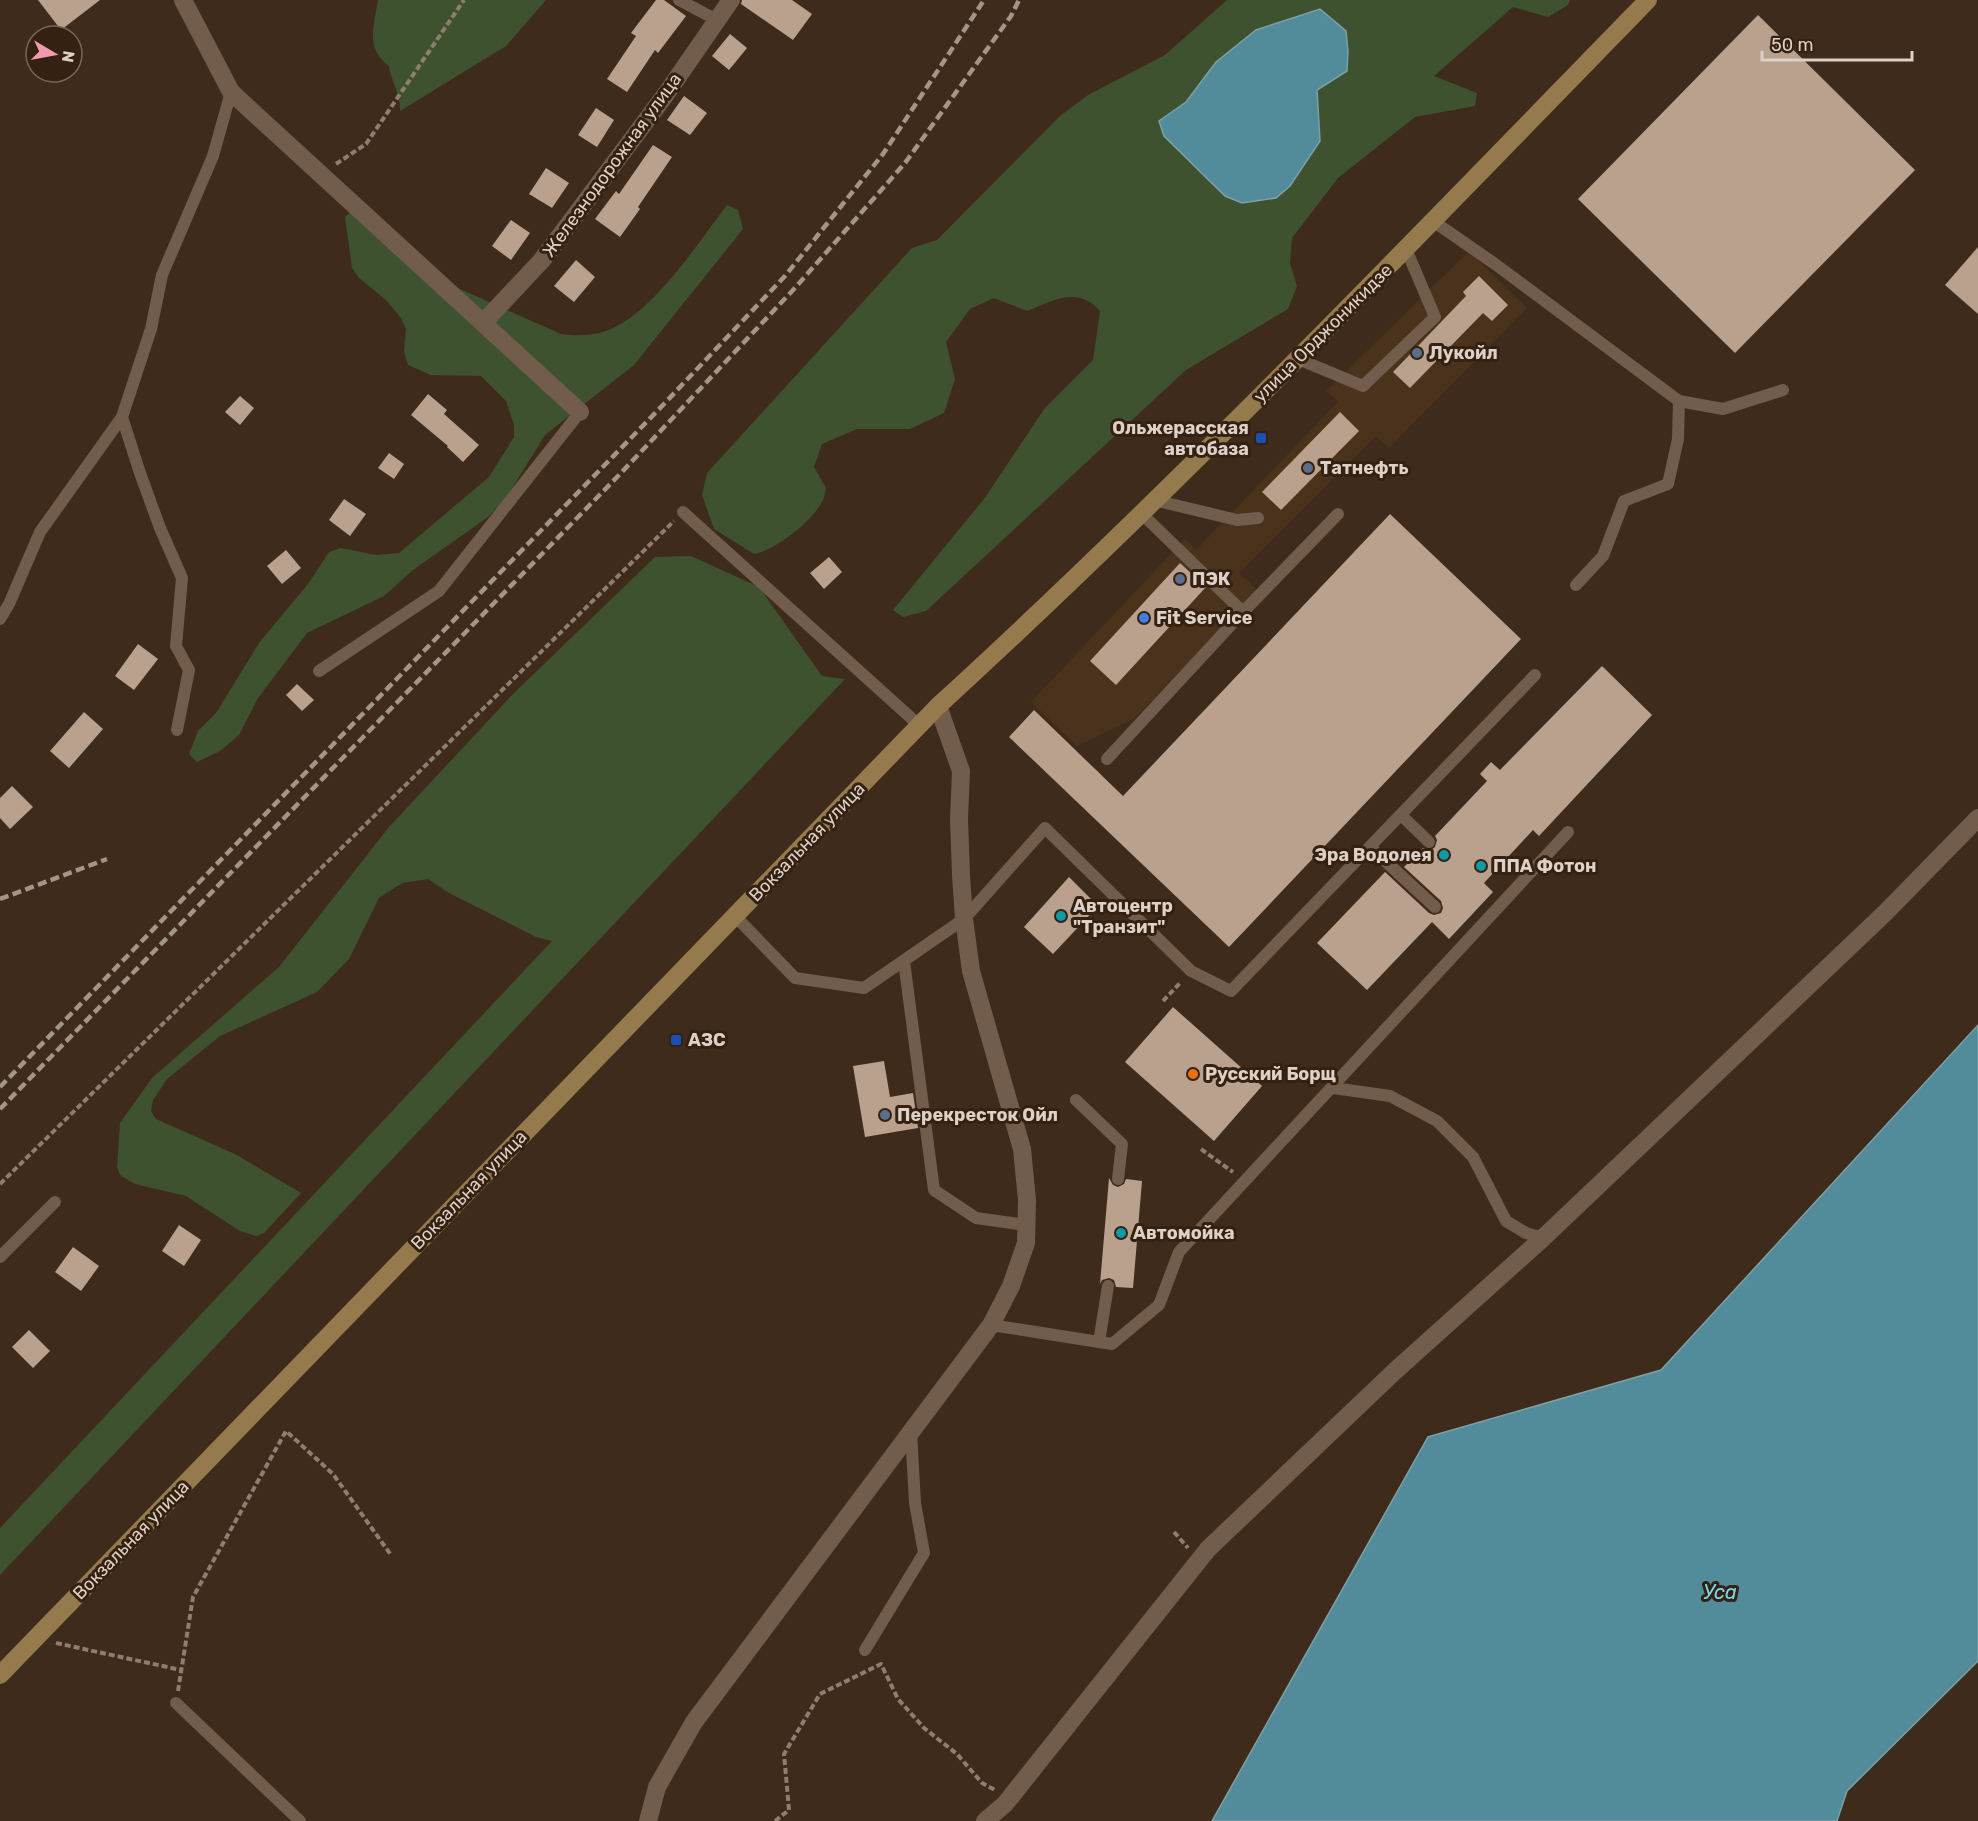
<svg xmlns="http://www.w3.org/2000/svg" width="1978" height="1821" viewBox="0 0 1978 1821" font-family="Rubik,sans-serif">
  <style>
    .built { fill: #4b321d }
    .green { fill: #3f522f }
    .water { fill: #528b99; stroke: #7ca0a6; stroke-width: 1.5 }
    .building { fill: #b9a18e }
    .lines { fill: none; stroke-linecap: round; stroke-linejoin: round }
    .path { stroke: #8e7e71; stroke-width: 4; stroke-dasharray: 6 3; stroke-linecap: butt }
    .lane { stroke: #725c4b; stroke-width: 12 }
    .street { stroke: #725c4b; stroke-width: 18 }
    .secondary { stroke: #725c4b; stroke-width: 18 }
    .primary { stroke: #947a4c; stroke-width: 18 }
    .rail { stroke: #a49589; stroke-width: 4.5; stroke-dasharray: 9 4.5; stroke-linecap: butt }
    .service-dot { fill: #5c6f8a; stroke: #342112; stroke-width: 2 }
    .transit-dot { fill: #1a4fb4; stroke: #342112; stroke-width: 2 }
    .shop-dot { fill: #3f7fe0; stroke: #342112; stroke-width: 2 }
    .culture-dot { fill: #0f9aa8; stroke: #342112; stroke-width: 2 }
    .food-dot { fill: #e8710a; stroke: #342112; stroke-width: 2 }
    .labels { text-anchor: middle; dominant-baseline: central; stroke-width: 6; stroke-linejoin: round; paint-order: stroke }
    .street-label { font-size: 18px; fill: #ddd0c6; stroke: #342112 }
    .poi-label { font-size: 18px; font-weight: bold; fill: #ddd0c6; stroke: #342112; text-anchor: start }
    .water-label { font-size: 20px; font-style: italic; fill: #7bd8ee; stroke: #342112 }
  </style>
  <rect width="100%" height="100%" fill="#3e2b1b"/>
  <path class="built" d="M1469,251l58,57 -138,140 -13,-12 -137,137 18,17 -123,129 -57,27 -46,-44 154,-163 11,11 142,-148 -12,-11z"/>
  <g class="green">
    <path d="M378,0h168l-40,46 -106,65c1,-17 -9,-29 -11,-45 -24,-17 -15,-41 -11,-66z"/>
    <path d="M1227,0h343l-2,5 -20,12 -35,-10 -79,69 43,17 -2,13 -60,11 -77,61 -46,60 -2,25 7,23 -9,23 -102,61 -260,241 -23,6 -10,-7 91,-111 61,-91 48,-48 7,-49c-22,-26 -48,-10 -73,0l-33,-13 -24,11 -24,33 9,37 -11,34 -34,16h-53l-35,15 -8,23 12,21c-1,4 -1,9 -4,14 -11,20 -46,48 -68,52l-40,-25 -12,-34 5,-22 205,-225 25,-8 123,-124 28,-21 77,-40z"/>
    <path d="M727,205l11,5 5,19 -109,136 -89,70 -39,63 -18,19 -75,53 -29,26 -77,37 -49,65 -19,37 -19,16 -23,11 -8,-8 9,-23 18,-18 43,-70 49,-59 21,-32 12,-4 35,7 23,-2 90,-76 25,-40v-12l-8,-24 -25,-25 -50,-1 -23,-10 -4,-13 2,-23 -5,-11 -15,-18 -27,-22 -7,-10 -7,-51 9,-8 99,77 108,48c14,2 31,2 45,-3 47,-17 91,-87 121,-126z"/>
    <path d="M691,556l68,31 63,89 23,3 -845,896v-47l552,-587 -16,-4 -87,-44 -21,-14 -26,4 -23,15 -30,61 -32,33 -97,44 -53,43 -14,21 -2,11 5,8 79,35 66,39 -37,40 -8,3 -16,-5 -54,-35 -51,-12 -15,-9 -3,-8 3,-44 32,-45 127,-111 110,-140 124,-133 142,-137z"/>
  </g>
  <g class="water">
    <path d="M1320,9l26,22 2,20 -1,20 -30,19 3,51 -30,45 -14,12 -34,5 -17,-7 -61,-60 -5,-15 27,-19 30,-40 40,-32z"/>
    <path d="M1978,1025v636l-131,130 -10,30h-625l216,-384 233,-67z"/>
  </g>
  <g class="building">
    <path d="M38,0h62l-39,30z"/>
    <path d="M656,0h8l22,16 -28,37 -3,-3 -28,42 -20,-13 29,-43 -5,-3z"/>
    <path d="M742,0h50l20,14 -19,26 -52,-36z"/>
    <path d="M1758,15l157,155 -180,183 -157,-154z"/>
    <path d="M730,34l17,14 -18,22 -17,-14z"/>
    <path d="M684,96l23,17 -17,22 -23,-15z"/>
    <path d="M596,108l18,12 -17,27 -19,-12z"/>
    <path d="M653,145l19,12 -34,50 2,2 -20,28 -25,-18 21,-28 3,3z"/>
    <path d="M546,168l23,15 -17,25 -23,-14z"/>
    <path d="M511,220l19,13 -19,27 -19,-14z"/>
    <path d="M1978,247v67l-33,-29z"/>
    <path d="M576,260l19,17 -21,25 -20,-16z"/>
    <path d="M1479,276l29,29 -16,16 -9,-8 -73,75 -17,-16 73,-76 -3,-4z"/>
    <path d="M428,394l19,16 -3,4 35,31 -16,17 -16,-15 1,-1 -37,-31z"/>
    <path d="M240,396l14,12 -14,17 -15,-13z"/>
    <path d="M1340,412l19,19 -78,79 -19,-18z"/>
    <path d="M389,453l15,11 -10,15 -16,-11z"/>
    <path d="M344,499l22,15 -16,22 -21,-16z"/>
    <path d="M1390,514l131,125 -292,308 -220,-210 25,-27 89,86z"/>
    <path d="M286,550l15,18 -19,16 -15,-18z"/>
    <path d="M829,557l13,15 -18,17 -14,-16z"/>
    <path d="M1180,563l26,24 -90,98 -26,-24z"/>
    <path d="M138,644l20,15 -24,31 -19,-14z"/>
    <path d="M1602,666l50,49 -113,121 -6,-6 -49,53 9,9 -44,47 -17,-17 -65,68 -50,-47 68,-71 44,41 5,2 7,-2 2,-5 -2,-7 -37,-34 19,-19 8,2 4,-3 2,-7 -2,-4 52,-55 -7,-7 11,-12 9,8z"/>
    <path d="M297,684l17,16 -12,11 -16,-16z"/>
    <path d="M84,712l19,17 -34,39 -19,-17z"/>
    <path d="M12,786l21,21 -23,22 -10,-11v-20z"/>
    <path d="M1069,877l29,29 -45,48 -29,-27z"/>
    <path d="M1173,1007l89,79 -48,55 -89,-79z"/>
    <path d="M884,1061l6,36 23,-4 5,35 -53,9 -12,-71z"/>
    <path d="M1109,1178l4,7 5,2 6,-3 2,-5 16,2 -9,107 -17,-1 -2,-7 -5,-2 -7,2 -2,4z"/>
    <path d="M179,1225l22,15 -17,26 -22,-15z"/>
    <path d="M73,1247l26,19 -18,25 -26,-19z"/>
    <path d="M29,1330l21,21 -17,17 -21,-21z"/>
  </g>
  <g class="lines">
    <g class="path">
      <path d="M336,164l30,-20 98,-144"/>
      <path d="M1163,1001l18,-19"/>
      <path d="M1201,1149l32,23"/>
      <path d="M0,1184l674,-663"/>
      <path d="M1174,1532l14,16"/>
      <path d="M56,1643l125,27"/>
      <path d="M178,1691l15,-94 93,-166 47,43 58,81"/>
      <path d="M775,1821l14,-11 -5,-56 36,-60 61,-30 17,35 26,29 33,26 25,29 13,7"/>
    </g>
    <g class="lane">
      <path d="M679,0l38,20"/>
      <path d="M1433,221l62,43 184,137 44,8 60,-19"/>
      <path d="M1298,359l65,27 72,-69 -29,-68"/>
      <path d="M1154,500l83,20 21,-2"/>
      <path d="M683,512l237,214"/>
      <path d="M1141,513l102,99"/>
      <path d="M1576,585l27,-29 21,-55 44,-17 10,-45 1,-38"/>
      <path d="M0,619l9,-15 31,-72 82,-115"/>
      <path d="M319,671l120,-80 141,-179"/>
      <path d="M177,730l12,-60 -13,-24 6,-68 -22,-50 -20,-55 -18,-56 29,-88 11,-54 51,-119 18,-64"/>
      <path d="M1107,759l136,-147 95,-98"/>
      <path d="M1401,815l28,27"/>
      <path d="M1370,847l65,60"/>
      <path d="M735,916l60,62 69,10 100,-69 81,-91 146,143 40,20 304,-316"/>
      <path d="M904,961l30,229 42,28 50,7"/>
      <path d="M1333,1088l57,8 47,25 36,36 33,64 20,12 17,5"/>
      <path d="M1076,1100l46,44 -4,35"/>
      <path d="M0,1257l55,-55"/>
      <path d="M991,1325l121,19 47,-39 20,-53 389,-420"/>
      <path d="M1099,1342l9,-56"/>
      <path d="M865,1650l59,-97 -9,-50 -4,-71"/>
      <path d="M176,1703l124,118"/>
    </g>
    <g class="street">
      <path d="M183,0l48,92 349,320"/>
      <path d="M483,323l59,-63 124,-166 65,-94"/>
      <path d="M985,1821l20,-17 203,-255 187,-178 148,-133 342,-325 93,-95"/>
    </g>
    <path class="secondary" d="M648,1821l9,-34 37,-65 297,-397 20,-39 15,-43 1,-43 -5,-51 -51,-178 -7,-52 -3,-44 -2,-56 2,-48 -23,-65"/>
    <path class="primary" d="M0,1675l938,-969c246,-225 477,-467 710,-706"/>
    <g class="rail">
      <path d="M0,899l107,-40"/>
      <path d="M0,1087l663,-682 122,-129 98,-122 101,-154"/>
      <path d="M0,1109l621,-636 173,-184 111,-126 106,-147 8,-16"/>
    </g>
  </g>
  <g class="service-dot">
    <circle cx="1417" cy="353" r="6"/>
    <circle cx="1308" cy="468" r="6"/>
    <circle cx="1180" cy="579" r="6"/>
    <circle cx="885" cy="1115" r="6"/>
  </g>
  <g class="transit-dot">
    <rect x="1255" y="432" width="12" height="12" rx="3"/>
    <rect x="670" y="1034" width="12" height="12" rx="3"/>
  </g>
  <circle class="shop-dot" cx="1144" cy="618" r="6"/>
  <g class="culture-dot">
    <circle cx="1444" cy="855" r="6"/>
    <circle cx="1481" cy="866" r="6"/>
    <circle cx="1061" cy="916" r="6"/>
    <circle cx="1121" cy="1233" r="6"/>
  </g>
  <circle class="food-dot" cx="1193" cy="1074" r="6"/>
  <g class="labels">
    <g class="street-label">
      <text transform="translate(612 165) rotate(-54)">Железнодорожная улица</text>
      <text transform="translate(1323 333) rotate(-45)">улица Орджоникидзе</text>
      <text transform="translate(807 842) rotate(-46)">Вокзальная улица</text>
      <text transform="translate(469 1190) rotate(-46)">Вокзальная улица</text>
      <text transform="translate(131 1540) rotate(-46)">Вокзальная улица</text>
    </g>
    <g class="poi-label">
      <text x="1429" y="353">Лукойл</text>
      <text x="1249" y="428" text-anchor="end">Ольжерасская<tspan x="1249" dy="21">автобаза</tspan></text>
      <text x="1320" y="468">Татнефть</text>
      <text x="1192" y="579">ПЭК</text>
      <text x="1156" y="618">Fit Service</text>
      <text x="1432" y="855" text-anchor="end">Эра Водолея</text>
      <text x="1493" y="866">ППА Фотон</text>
      <text x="1073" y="906">Автоцентр<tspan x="1073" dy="21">"Транзит"</tspan></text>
      <text x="688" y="1040">АЗС</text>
      <text x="1205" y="1074">Русский Борщ</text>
      <text x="897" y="1115">Перекресток Ойл</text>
      <text x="1133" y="1233">Автомойка</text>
    </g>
    <g class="water-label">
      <text x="1720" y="1592">Уса</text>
    </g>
  </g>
  <g transform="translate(54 54) rotate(100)"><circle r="28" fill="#342112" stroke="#78675a" stroke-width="1.5"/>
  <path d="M0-4.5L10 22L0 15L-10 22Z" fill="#f29aad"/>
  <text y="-9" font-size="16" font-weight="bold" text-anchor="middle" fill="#ddd0c6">N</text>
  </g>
  <path d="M1762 51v9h150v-9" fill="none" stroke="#ddd0c6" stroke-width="3"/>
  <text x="1771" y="51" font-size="18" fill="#ddd0c6" stroke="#342112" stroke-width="4.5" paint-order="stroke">50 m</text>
</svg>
